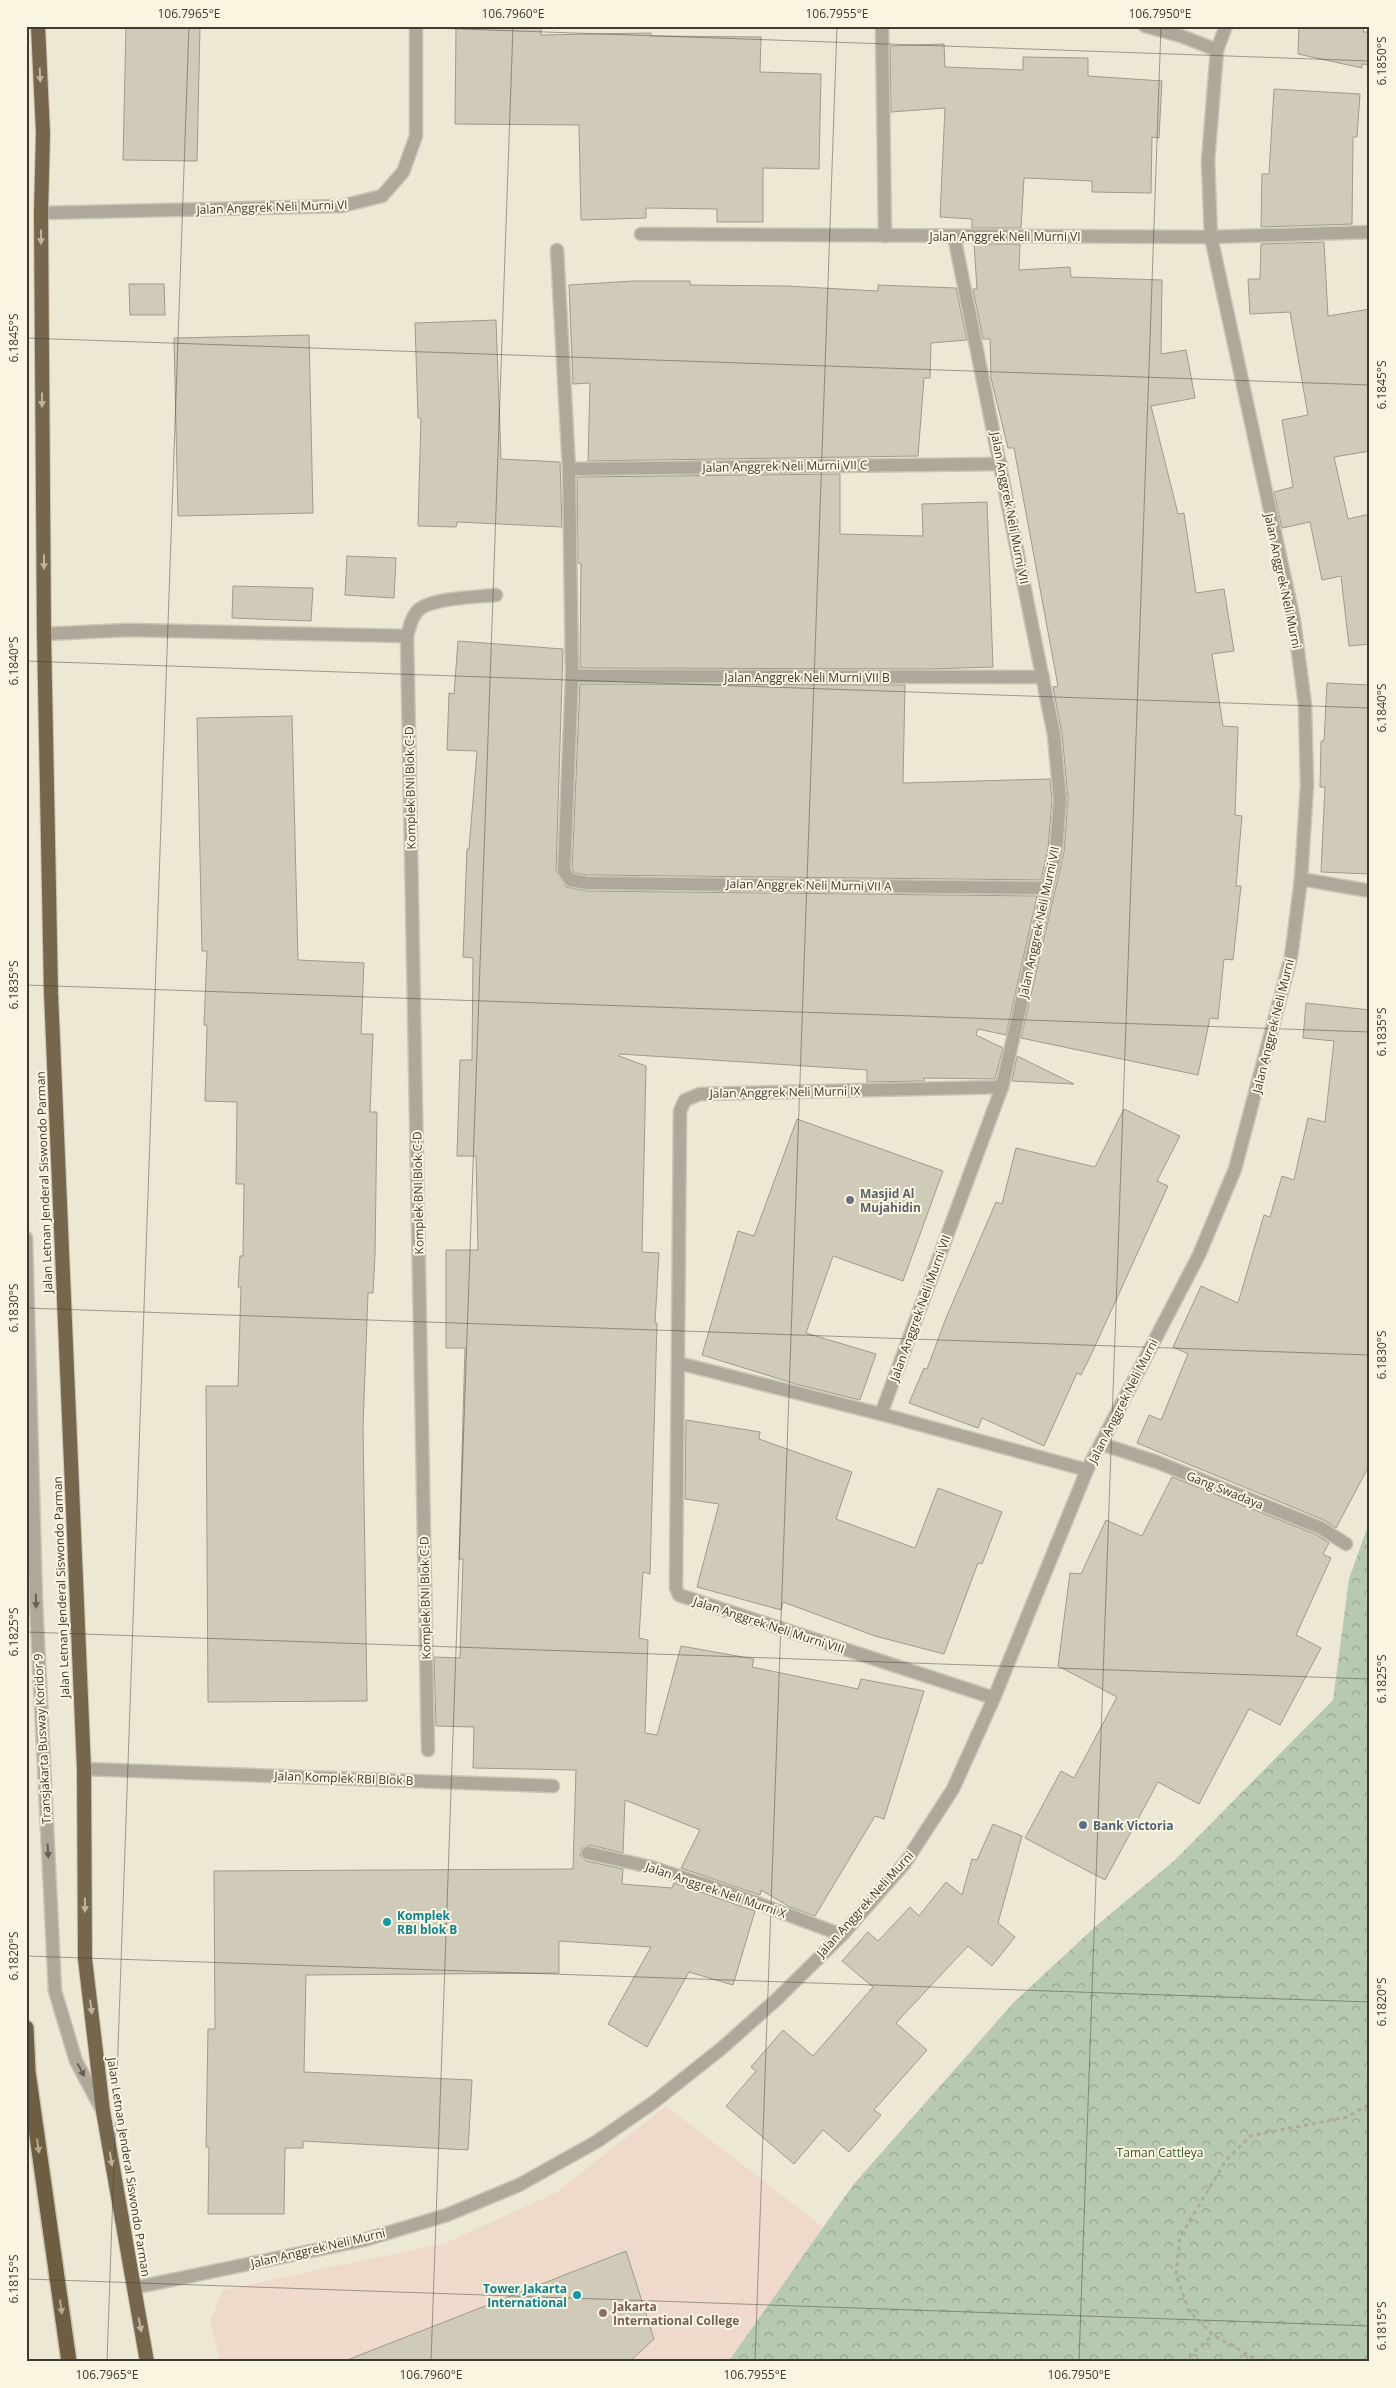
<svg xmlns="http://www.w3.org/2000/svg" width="1396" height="2388" viewBox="0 0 1396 2388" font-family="'Open Sans',sans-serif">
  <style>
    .education { fill: #eed9cb }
    .park { fill: url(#park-crowns) }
    .building { fill: #cfcbb8; stroke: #9f9b89 }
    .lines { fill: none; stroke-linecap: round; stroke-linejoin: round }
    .service-casing { stroke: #c9c5b4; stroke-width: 15 }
    .minor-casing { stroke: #c9c5b4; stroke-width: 15 }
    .tertiary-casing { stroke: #c9c5b4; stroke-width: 15 }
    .trunk-casing { stroke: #c9c5b4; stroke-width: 16 }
    .motorway-casing { stroke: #c9c5b4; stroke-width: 18 }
    .path { stroke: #aeab9b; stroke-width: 3; stroke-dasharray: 4 4; stroke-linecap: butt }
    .service { stroke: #afa799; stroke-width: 12 }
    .minor { stroke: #afa799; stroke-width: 12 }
    .tertiary { stroke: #afa799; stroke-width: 12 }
    .trunk { stroke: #76674c; stroke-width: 14 }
    .motorway { stroke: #6e5d40; stroke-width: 15 }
    .oneway { fill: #bfb59e }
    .oneway2 { fill: #646057 }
    .oneway3 { fill: #b4a990 }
    .ticks { fill: none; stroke: #3c3a33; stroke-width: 1; stroke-opacity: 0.45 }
    .worship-dot { fill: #6b7280; stroke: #faf5e1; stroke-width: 2 }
    .service-dot { fill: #5c6f8a; stroke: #faf5e1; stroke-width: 2 }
    .culture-dot { fill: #0f9aa8; stroke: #faf5e1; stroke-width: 2 }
    .education-dot { fill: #8d6e63; stroke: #faf5e1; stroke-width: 2 }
    .labels { text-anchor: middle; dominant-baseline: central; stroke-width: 4; stroke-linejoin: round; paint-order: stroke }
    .street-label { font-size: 12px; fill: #3c3a33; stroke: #faf5e1 }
    .worship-label { font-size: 12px; font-weight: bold; fill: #5b616d; stroke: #faf5e1; text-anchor: start }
    .service-label { font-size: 12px; font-weight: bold; fill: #4e5e75; stroke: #faf5e1; text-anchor: start }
    .culture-label { font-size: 12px; font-weight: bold; fill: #0d838f; stroke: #faf5e1; text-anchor: start }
    .park-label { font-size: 12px; fill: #3d5a2c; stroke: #faf5e1 }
    .education-label { font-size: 12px; font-weight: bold; fill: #785e54; stroke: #faf5e1; text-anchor: start }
    .neatline { fill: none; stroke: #3c3a33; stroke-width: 2 }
    .ticks-label { font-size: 12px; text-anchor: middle; fill: #3c3a33 }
  </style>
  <defs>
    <pattern id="park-crowns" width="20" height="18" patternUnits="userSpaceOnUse" patternTransform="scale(1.25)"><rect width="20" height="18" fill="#b7caaf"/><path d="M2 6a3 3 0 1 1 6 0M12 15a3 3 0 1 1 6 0" fill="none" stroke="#96a58f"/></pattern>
  </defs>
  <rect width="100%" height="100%" fill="#ece8d4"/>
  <path class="education" d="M666,2106l157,121 -95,135h-507l-11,-40 13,-32 223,-47 111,-51z"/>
  <path class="park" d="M1370,1520v842h-642l125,-177 161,-183 82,-76 79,-66 158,-160 16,-121z"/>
  <g class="building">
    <path d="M126,26h74l-3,135 -74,-1z"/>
    <path d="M456,26h85v9l110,-2v3l110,1 -1,35 61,2 -2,95 -56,-1v54h-46v-13l-71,-1v10l-65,2 -2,-95 -124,-1z"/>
    <path d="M1299,26h65l-1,6h7v33l-8,-1v4l-64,-14z"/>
    <path d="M944,44l1,23 78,3v-13l65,1v18l74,5 -3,57 -7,-1 -1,56 -59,-1v-11l-68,-3 -3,50h-49v-9l-32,-2 5,-109 -54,4 -1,-66z"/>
    <path d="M1274,89l86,5 -3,43h-4l-1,87 -91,3 1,-53h7z"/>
    <path d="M1324,242l4,74 42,-7v142l-36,6 14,62 22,-5v130l-21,2 -8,-70 -19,4 -12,-58 -28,6 -8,-36 19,-5 -11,-67 26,-5 -18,-103 -40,2 -2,-35h12l1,-35z"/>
    <path d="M974,244h46l-1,26 51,-3 1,10 91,3 -1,74 25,-4 9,48 -44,8 27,108 6,-1 12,80 28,-4 10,62 -22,3 11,72 15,1 -3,88 7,1 -6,70h5l-8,74 -9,-1 -6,60 -8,-1 -12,57 -177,-37 43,-186 4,-53 -6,-65 -9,-47 5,-1 -44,-238h-6l-17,-70 -1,-39h-7l-10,-50h4z"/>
    <path d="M633,281h57v4l96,1 92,5v-6l78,3 11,52 -36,3 -1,35h-6l-6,78 -330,5 2,-78 -17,1 -4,-99z"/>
    <path d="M129,284h35l1,31h-35z"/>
    <path d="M496,320l5,139 59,3 2,65 -105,-5 -1,5 -38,-1 3,-108h-3l-3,-95z"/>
    <path d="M309,335l4,178 -135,3 -4,-178z"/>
    <path d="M840,474v60l83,2 -1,-32 65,-2 6,165 -63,2 -350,-1 1,-105h-3l-1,-86z"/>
    <path d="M347,556l49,2 -2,40 -49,-3z"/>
    <path d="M233,586l80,2 -2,33 -79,-3z"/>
    <path d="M458,641l105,8 -7,222 10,16 21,4 450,5 -31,139 -28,-6 -2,6 27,13 -8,31 -71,-1v3l-57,1v-12l-247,-16 -1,2 27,10 -4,186 17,1 -4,70h2l-7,251 -7,-2 -4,66 9,2 -3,93 12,2 24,-89 73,13 -2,8 106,22 3,-10 63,12 -40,128 -9,-3 -60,100 -25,-9 -29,-17 -1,5 -79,-27 19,-38 -75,-30 -2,53 -33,-8 -8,3 -2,7 6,6 37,8 -1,15 50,4 2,-5 81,28 -22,74 -44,-13 -42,75 -39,-23 43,-77 -92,-6v32l-253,2 -2,97 168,8 -4,70 -165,-9v7h-18l-1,66h-76l1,-67h-3l2,-118h7l-1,-158 359,-2 3,-99 -103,-2 1,-41 -38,-1 -2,-69 26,1 3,-99h-4l6,-211h-19v-98h32l-2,-94h-19l3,-96h12l1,-102 -10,-1 4,-108h2l8,-98 -30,-1 2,-57 5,1z"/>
    <path d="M1327,683l43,2v189l-49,-2 4,-85h-5l1,-46h3z"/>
    <path d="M580,684l325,1 -2,98 147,-4 2,21 -4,49 -7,31 -453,-5 -13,-2 -3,-4z"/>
    <path d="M292,716l6,244 66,3 -3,71h12l-3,78h7l-2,143 -2,38h-5l-5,133 4,275 -159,1 -2,-316h32l3,-99h-3l2,-31h3l1,-72h-8l1,-82 -32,-1 2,-76h-3l3,-74h-5l-5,-233z"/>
    <path d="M1306,1003l64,7v454l-34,64 -12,-8 -187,-77 12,-28 12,5 27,-66 -15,-7 28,-61 37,17 26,-88 6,2 12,-41 12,4 14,-62 17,4 9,-81 -31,-3z"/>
    <path d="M1017,1056l57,28 -62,-3z"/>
    <path d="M1124,1109l56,27 -23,45 11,5 -77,169 -10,20 -4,-2 -33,73 -62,-28 -4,10 -69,-25 15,-35 3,1 19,-51 50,-116 6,2 14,-56 79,19z"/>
    <path d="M797,1119l146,52 -40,110 -70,-25 -27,77 70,21 -16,46 -64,-16 -94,-29 36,-124 16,5z"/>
    <path d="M686,1420l74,12 -1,7 93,33 -16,47 79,29 23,-60 64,24 -20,52 -4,-1 -34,91 -69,-18 -92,-34 -2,8 -84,-23 22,-83 -34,-5z"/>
    <path d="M1172,1477l145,58 12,8 -6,11 8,4 -35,77 25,13 -41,77 -31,-16 -50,95 -41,-22 -53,98 -80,-42 36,-67 13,7 43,-81 -59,-31 12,-93 11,1 25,-54 36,16z"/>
    <path d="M993,1824l29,12 -24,87 17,14 -23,29 -24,-20 -72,77 31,27 -53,60 7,5 -32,37 -26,-22 -29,34 -68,-58 30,-35 -5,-4 32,-37 30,26 60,-69 -31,-26 26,-29 10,9 32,-34 9,9 27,-34 16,13 10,-36 5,1z"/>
    <path d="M626,2251l28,88 -25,23h-281l-1,-2z"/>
  </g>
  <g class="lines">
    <defs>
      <path id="service" d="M26,1238l10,364 19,389 21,70 26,49"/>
      <g id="minor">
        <path d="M882,26l3,210"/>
        <path d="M1145,26l36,10 36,14"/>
        <path d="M41,213l301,-7 40,-10 21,-24 13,-36v-110"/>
        <path d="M641,234l570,3 159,-5"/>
        <path d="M557,250l12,219 3,207 -8,195 6,9 17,3 460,5"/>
        <path d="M569,469l432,-5"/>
        <path d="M44,634l84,-4 279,6"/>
        <path d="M572,676l471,1"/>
        <path d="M1301,879l69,12"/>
        <path d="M678,1363l203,51 206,56"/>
        <path d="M881,1414l121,-327 54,-237 4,-50 -6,-65 -100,-499"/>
        <path d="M1101,1444l56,18 164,66 25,16"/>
        <path d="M994,1698l-315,-103 -3,-7 4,-477 5,-11 15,-6 302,-7"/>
        <path d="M428,1750l-21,-1114c3,-10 5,-22 14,-28 15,-10 56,-11 75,-13"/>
        <path d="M84,1769l469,17"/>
        <path d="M588,1853l63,14 82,27 109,41"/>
      </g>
      <path id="tertiary" d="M133,2288l231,-48 83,-25 72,-30 77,-43 58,-40 68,-54 55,-49 65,-64 63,-72 48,-74 41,-91 93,-228 112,-215 36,-86 56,-212 10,-78 6,-94 -2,-80 -11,-84 -83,-384 -3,-76 9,-111 9,-24"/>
      <path id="trunk" d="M38,26l5,107 -2,80 3,421 7,359 33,776 1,190 18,152 44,251"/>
      <path id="motorway" d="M26,2028l2,44 41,290"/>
    </defs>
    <use href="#service" class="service-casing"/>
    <use href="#minor" class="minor-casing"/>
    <use href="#tertiary" class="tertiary-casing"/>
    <use href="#trunk" class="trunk-casing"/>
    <use href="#motorway" class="motorway-casing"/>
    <g class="path">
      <path d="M1370,1877l-2,6 2,17"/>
      <path d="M1183,2362l30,-27"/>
      <path d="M1261,2362l-48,-27 -24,-24 -13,-36 4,-38 45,-75 25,-26 97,-19 23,-13"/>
    </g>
    <use href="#service" class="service"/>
    <use href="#minor" class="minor"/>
    <use href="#tertiary" class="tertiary"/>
    <use href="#trunk" class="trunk"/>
    <use href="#motorway" class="motorway"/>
  </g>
  <defs><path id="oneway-solid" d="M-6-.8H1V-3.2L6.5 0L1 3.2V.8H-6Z" transform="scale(1.25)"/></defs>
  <g class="oneway">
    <use href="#oneway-solid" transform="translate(40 75) rotate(88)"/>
    <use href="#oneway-solid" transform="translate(41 237) rotate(90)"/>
    <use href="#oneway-solid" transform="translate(42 400) rotate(90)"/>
    <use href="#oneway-solid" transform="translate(44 562) rotate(90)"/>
    <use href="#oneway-solid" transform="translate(85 1905) rotate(90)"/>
    <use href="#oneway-solid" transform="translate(91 2007) rotate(83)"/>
    <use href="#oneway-solid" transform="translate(111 2159) rotate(80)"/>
    <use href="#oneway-solid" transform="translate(140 2325) rotate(79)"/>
  </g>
  <g class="oneway2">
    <use href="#oneway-solid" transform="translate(36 1601) rotate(88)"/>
    <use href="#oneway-solid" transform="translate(48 1851) rotate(87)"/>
    <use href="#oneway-solid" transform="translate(81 2070) rotate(62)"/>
  </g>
  <g class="oneway3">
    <use href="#oneway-solid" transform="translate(38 2146) rotate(82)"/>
    <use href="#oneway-solid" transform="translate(61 2307) rotate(82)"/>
  </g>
  <path class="ticks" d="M375,26l995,35M26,338l1344,47M26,661l1344,47M26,985l1344,47M26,1308l1344,47M26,1632l1344,47M26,1956l1344,46M26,2279l1344,47M107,2362l82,-2336M431,2362l82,-2336M755,2362l82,-2336M1079,2362l82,-2336"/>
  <circle class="worship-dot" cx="850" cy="1200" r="5"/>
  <circle class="service-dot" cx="1083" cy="1825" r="5"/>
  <g class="culture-dot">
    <circle cx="387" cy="1922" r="5"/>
    <circle cx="577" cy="2295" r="5"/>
  </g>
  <circle class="education-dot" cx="603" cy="2313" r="5"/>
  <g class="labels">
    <g class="street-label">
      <text transform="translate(272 207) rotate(-2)">Jalan Anggrek Neli Murni VI</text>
      <text x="1005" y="236">Jalan Anggrek Neli Murni VI</text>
      <text transform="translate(785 466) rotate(-1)">Jalan Anggrek Neli Murni VII C</text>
      <text transform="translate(1010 508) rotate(79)">Jalan Anggrek Neli Murni VII</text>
      <text transform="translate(1283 581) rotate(78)">Jalan Anggrek Neli Murni</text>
      <text x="807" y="677">Jalan Anggrek Neli Murni VII B</text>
      <text transform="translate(410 788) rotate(-91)">Komplek BNI Blok C-D</text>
      <text transform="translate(809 885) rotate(1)">Jalan Anggrek Neli Murni VII A</text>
      <text transform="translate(1039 922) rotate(-78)">Jalan Anggrek Neli Murni VII</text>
      <text transform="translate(1273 1026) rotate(-76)">Jalan Anggrek Neli Murni</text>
      <text transform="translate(785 1092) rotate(-1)">Jalan Anggrek Neli Murni IX</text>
      <text transform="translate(44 1182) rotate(-92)">Jalan Letnan Jenderal Siswondo Parman</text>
      <text transform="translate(418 1193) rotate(-91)">Komplek BNI Blok C-D</text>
      <text transform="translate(920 1308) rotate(-70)">Jalan Anggrek Neli Murni VII</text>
      <text transform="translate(1123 1401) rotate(-63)">Jalan Anggrek Neli Murni</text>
      <text transform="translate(1225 1490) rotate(22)">Gang Swadaya</text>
      <text transform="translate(61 1587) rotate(-92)">Jalan Letnan Jenderal Siswondo Parman</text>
      <text transform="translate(425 1598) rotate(-91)">Komplek BNI Blok C-D</text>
      <text transform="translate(769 1625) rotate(18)">Jalan Anggrek Neli Murni VIII</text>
      <text transform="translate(42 1739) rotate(-93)">Transjakarta Busway Koridor 9</text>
      <text transform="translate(344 1778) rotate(2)">Jalan Komplek RBI Blok B</text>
      <text transform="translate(716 1890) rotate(19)">Jalan Anggrek Neli Murni X</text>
      <text transform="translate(865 1904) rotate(-48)">Jalan Anggrek Neli Murni</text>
      <text transform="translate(129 2167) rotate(81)">Jalan Letnan Jenderal Siswondo Parman</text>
      <text transform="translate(318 2248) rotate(-13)">Jalan Anggrek Neli Murni</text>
    </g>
    <g class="worship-label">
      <text x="860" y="1193">Masjid Al<tspan x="860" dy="14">Mujahidin</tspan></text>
    </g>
    <g class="service-label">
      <text x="1093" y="1825">Bank Victoria</text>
    </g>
    <g class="culture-label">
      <text x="397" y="1915">Komplek<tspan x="397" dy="14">RBI blok B</tspan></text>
      <text x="567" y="2288" text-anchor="end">Tower Jakarta<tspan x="567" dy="14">International</tspan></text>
    </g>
    <g class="park-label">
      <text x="1160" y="2152">Taman Cattleya</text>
    </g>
    <g class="education-label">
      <text x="613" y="2306">Jakarta<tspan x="613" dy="14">International College</tspan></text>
    </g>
  </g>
  <rect width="1396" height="2388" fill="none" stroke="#faf5e1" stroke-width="55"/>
  <rect x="28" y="28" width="1340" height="2332" class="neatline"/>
  <g class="ticks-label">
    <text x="189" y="18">106.7965°E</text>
    <text x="513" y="18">106.7960°E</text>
    <text x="837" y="18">106.7955°E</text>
    <text x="1160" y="18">106.7950°E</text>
    <text transform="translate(1382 61) rotate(-90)" y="4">6.1850°S</text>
    <text transform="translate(14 338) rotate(-90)" y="4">6.1845°S</text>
    <text transform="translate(1382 385) rotate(-90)" y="4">6.1845°S</text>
    <text transform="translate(14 661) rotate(-90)" y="4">6.1840°S</text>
    <text transform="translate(1382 708) rotate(-90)" y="4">6.1840°S</text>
    <text transform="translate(14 985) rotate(-90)" y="4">6.1835°S</text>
    <text transform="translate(1382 1032) rotate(-90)" y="4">6.1835°S</text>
    <text transform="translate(14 1308) rotate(-90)" y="4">6.1830°S</text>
    <text transform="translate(1382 1355) rotate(-90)" y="4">6.1830°S</text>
    <text transform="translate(14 1632) rotate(-90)" y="4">6.1825°S</text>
    <text transform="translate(1382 1679) rotate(-90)" y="4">6.1825°S</text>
    <text transform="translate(14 1956) rotate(-90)" y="4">6.1820°S</text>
    <text transform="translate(1382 2002) rotate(-90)" y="4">6.1820°S</text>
    <text transform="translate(14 2279) rotate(-90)" y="4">6.1815°S</text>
    <text transform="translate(1382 2326) rotate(-90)" y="4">6.1815°S</text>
    <text x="107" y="2379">106.7965°E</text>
    <text x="431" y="2379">106.7960°E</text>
    <text x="755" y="2379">106.7955°E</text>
    <text x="1079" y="2379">106.7950°E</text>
  </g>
</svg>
